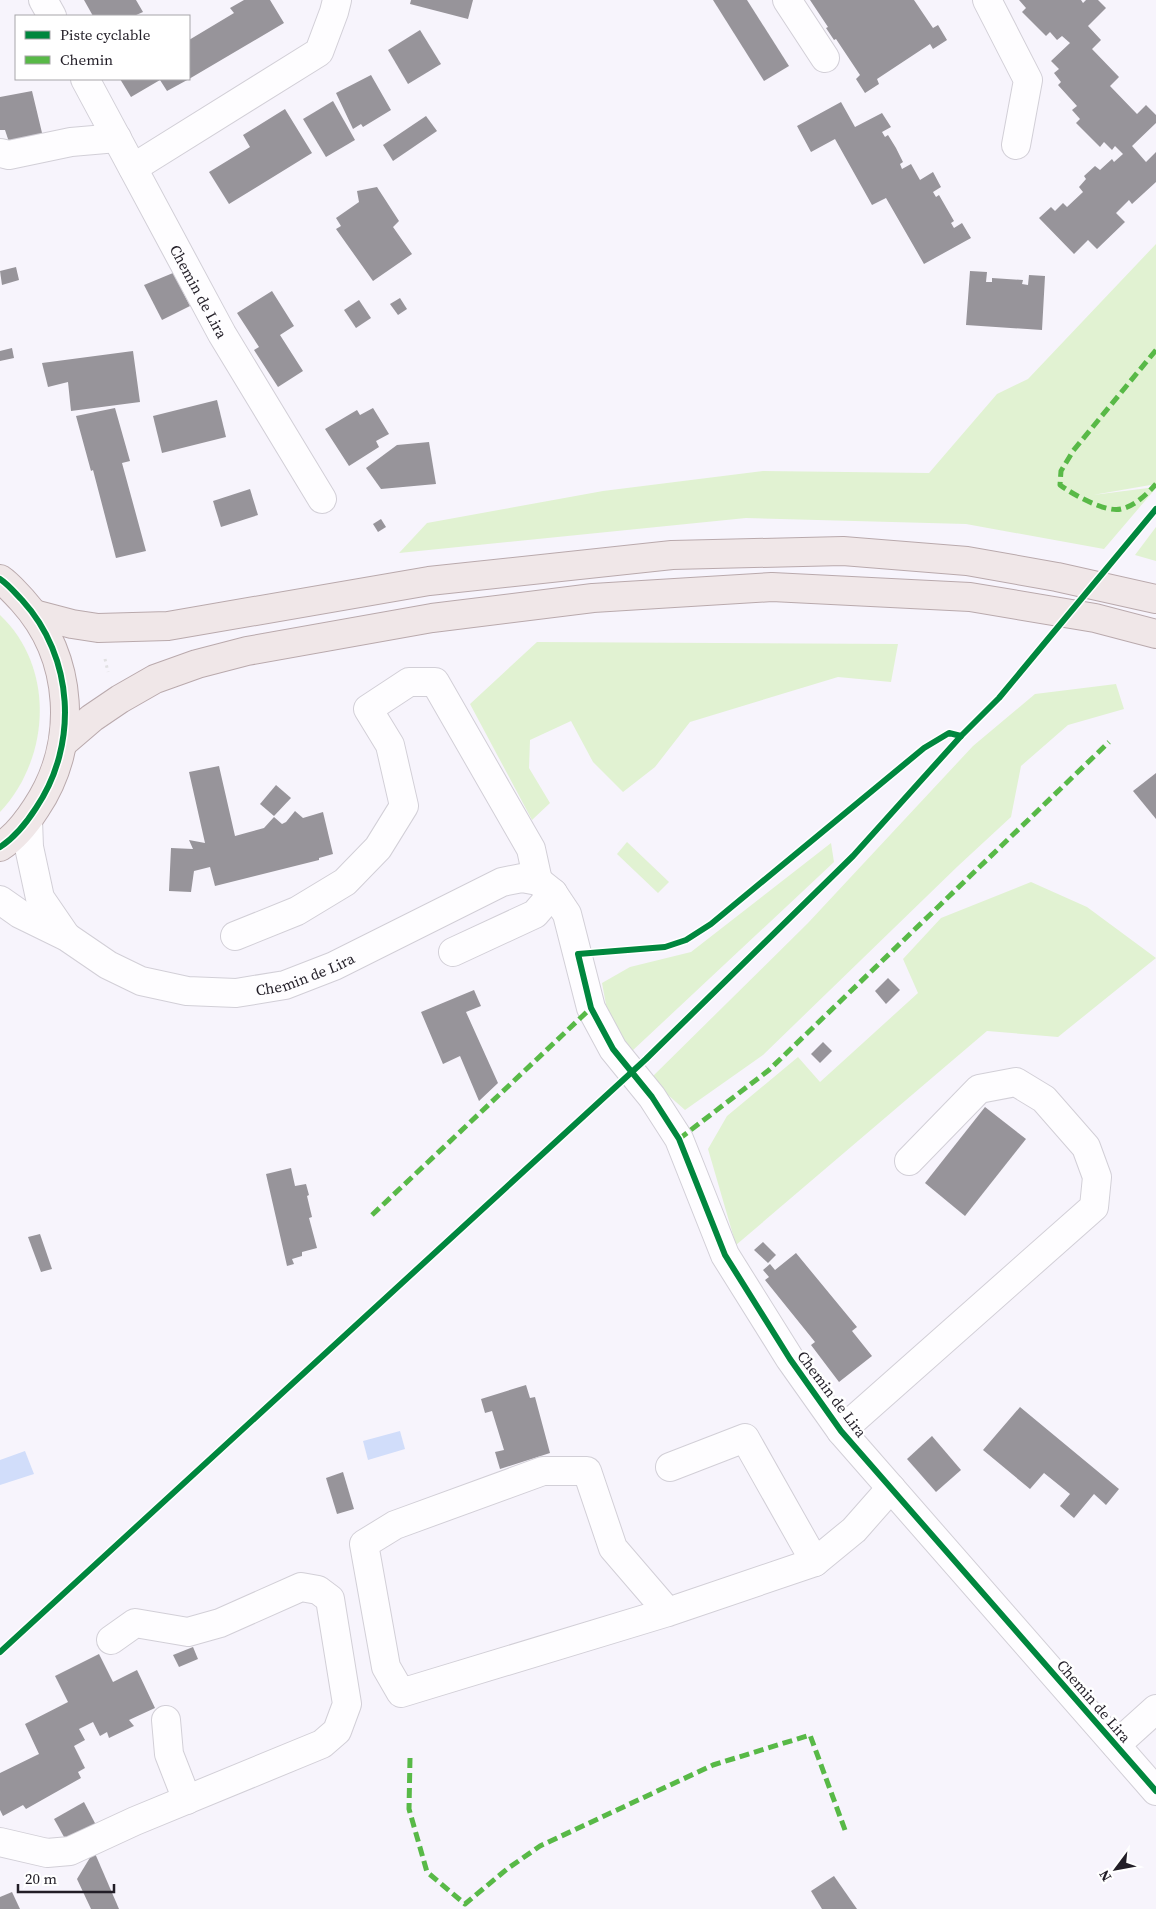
<svg xmlns="http://www.w3.org/2000/svg" width="1156" height="1909" viewBox="0 0 1156 1909" font-family="'Source Serif 4',serif">
  <style>
    .green { fill: #e1f2d2 }
    .water { fill: #d1ddfa }
    .building { fill: #97949a }
    .lines { fill: none; stroke-linecap: round; stroke-linejoin: round }
    .minor-casing { stroke: #d2cfd7; stroke-width: 30 }
    .major-casing { stroke: #b9a9ac; stroke-width: 30 }
    .path { stroke: #e1e0e2; stroke-width: 3; stroke-dasharray: 2.5 4; stroke-linecap: butt }
    .minor { stroke: #fefdff; stroke-width: 28 }
    .major { stroke: #f0e7e8; stroke-width: 28 }
    .quiet { stroke: #58b947; stroke-width: 5; stroke-dasharray: 10 5; stroke-linecap: butt }
    .cycleway-casing { stroke: #fff; stroke-width: 9 }
    .cycleway { stroke: #00873e; stroke-width: 6 }
    .labels { text-anchor: middle; dominant-baseline: central; stroke-width: 5; stroke-linejoin: round; paint-order: stroke }
    .street-label { font-size: 15px; fill: #221e27; stroke: #fff }
  </style>
  <rect width="100%" height="100%" fill="#f7f4fc"/>
  <g class="green">
    <path d="M1156,244v240l-63,11 63,-8v1l-52,61 -138,-25 -220,-6 -347,35 28,-30 176,-32 160,-20 166,2 68,-79 31,-15z"/>
    <path d="M1156,527v34l-21,-6z"/>
    <path d="M0,615c56,53 50,144 0,197z"/>
    <path d="M537,642l361,2 -7,38 -53,-5 -148,45 -35,45 -32,25 -30,-30 -22,-41 -41,19 -1,28 21,35 -18,17 -62,-116z"/>
    <path d="M1116,684l8,25 -56,16 -47,41 -10,51 -53,49 -195,189 -78,55 -35,-31 158,-156 165,-177 62,-52z"/>
    <path d="M627,842l42,40 -11,11 -41,-39z"/>
    <path d="M831,843l3,19 -203,190 -21,-26 -8,-43 28,-16 61,-15z"/>
    <path d="M1031,882l56,25 69,51 -98,79 -71,-6 -251,214 -28,-96 19,-33 71,-59 22,25 98,-89 -15,-34 38,-41z"/>
  </g>
  <g class="water">
    <path d="M400,1431l5,18 -37,11 -5,-19z"/>
    <path d="M25,1451l9,23 -34,11v-25z"/>
  </g>
  <g class="building">
    <path d="M84,0h52l7,12 -9,4h-41z"/>
    <path d="M244,0h26l14,23 -95,56v-39l45,-27 -4,-5z"/>
    <path d="M411,0h62l-5,19 -58,-15z"/>
    <path d="M713,0h34l42,66 -25,15z"/>
    <path d="M810,0h104l19,28 5,-3 9,15 -14,9 -3,-5 -53,35 2,5 -14,9 -9,-14 4,-4 -24,-36 -2,1 -8,-12 2,-1z"/>
    <path d="M1019,0h62l2,3 3,-3h12l8,8 -18,18 13,14 -9,9 27,28 -9,9 27,28 9,-9 10,10v8l-24,23 14,16 10,-10v30l-24,22 -3,-4 -13,13 9,9 -28,27 -9,-9 -14,14 -35,-36 12,-11 4,4 8,-8 4,4 16,-15 -4,-5 7,-8 -2,-3 11,-10 5,4 12,-11 2,3 9,-8 -8,-8 -3,4 -8,-8 -4,5 -24,-24 4,-4 -8,-9 5,-4 -19,-21 3,-3 -7,-9 5,-4 -8,-8 19,-18 -8,-7 -5,4 -7,-8 -4,4 -24,-24 4,-4z"/>
    <path d="M420,30l21,34 -33,20 -20,-34z"/>
    <path d="M371,75l20,35 -28,17 -2,-3 -8,5 -17,-36z"/>
    <path d="M120,79h69l-22,12 -7,-11 -29,17z"/>
    <path d="M32,91l11,46 -33,8 -5,-15h-5v-33z"/>
    <path d="M333,101l22,39 -29,17 -23,-38z"/>
    <path d="M841,102l14,25 27,-14 9,14 -9,5 3,5 3,-2 8,13 7,14 -3,2 2,5 9,-5 9,16 13,-8 8,15 -8,5 3,5 3,-2 15,26 -3,2 3,5 8,-5 9,15 -47,26 -38,-66 -14,7 -37,-66 -24,13 -14,-26z"/>
    <path d="M285,109l27,44 -83,51 -20,-32 41,-25 -7,-12z"/>
    <path d="M426,116l11,15 -44,30 -10,-16z"/>
    <path d="M377,187l22,34 -6,6 19,27 -39,27 -37,-52 5,-3 -5,-8 23,-16 -2,-11z"/>
    <path d="M16,267l3,13 -17,5 -2,-14z"/>
    <path d="M970,271l17,1 -1,10h6v-4l31,2 -1,4 6,1 1,-10 16,1 -3,54 -76,-5z"/>
    <path d="M173,273l17,33 -28,14 -18,-35z"/>
    <path d="M272,291l22,35 -14,9 23,36 -25,16 -24,-37 5,-3 -22,-34z"/>
    <path d="M400,298l7,11 -9,6 -8,-11z"/>
    <path d="M359,300l12,18 -15,10 -12,-18z"/>
    <path d="M12,348l2,10 -14,3v-10z"/>
    <path d="M133,351l7,51 -69,9 -3,-29 -20,5 -6,-24z"/>
    <path d="M217,400l9,37 -64,16 -9,-37z"/>
    <path d="M115,408l15,53 -8,2 24,88 -30,7 -23,-88 -2,1 -15,-55z"/>
    <path d="M373,408l16,26 -13,7 3,6 -30,19 -24,-37 32,-19 3,5z"/>
    <path d="M429,442l7,42 -55,5 -15,-21 31,-23z"/>
    <path d="M250,489l8,26 -37,12 -8,-26z"/>
    <path d="M381,519l5,8 -8,5 -5,-8z"/>
    <path d="M219,766l16,70 29,-8 10,-11 8,7 4,-2 9,-11 8,7 20,-6 10,42 -14,4v2l-104,26 -5,-19 -16,4 -3,21 -22,-1 2,-43 22,1 -4,-9 16,3 -16,-71z"/>
    <path d="M1156,773v46l-23,-28z"/>
    <path d="M276,785l15,13 -17,18 -14,-12z"/>
    <path d="M888,978l12,12 -14,14 -11,-13z"/>
    <path d="M474,990l7,16 -15,6 32,71 -19,18 -19,-45 -17,8 -22,-52z"/>
    <path d="M823,1042l9,9 -12,12 -9,-9z"/>
    <path d="M985,1107l41,32 -61,77 -40,-33z"/>
    <path d="M291,1168l4,18 11,-2 3,11 -2,1 5,21 -3,1 8,30 -15,4v4l-10,3 2,5 -7,2 -21,-92z"/>
    <path d="M40,1234l12,35 -11,3 -13,-35z"/>
    <path d="M763,1242l13,13 -8,8 -14,-13z"/>
    <path d="M796,1253l61,74 -5,4 20,25 -33,26 -28,-37 4,-3 -50,-62 4,-3 -6,-7 7,-6 5,6z"/>
    <path d="M526,1385l4,13 5,-1 15,56 -50,16 -5,-17 9,-2 -12,-39 -7,2 -4,-14z"/>
    <path d="M1020,1407l99,82 -13,16 -12,-11 -20,24 -14,-12 10,-12 -26,-21 -14,16 -47,-39z"/>
    <path d="M932,1436l29,34 -25,22 -29,-33z"/>
    <path d="M343,1472l11,37 -17,5 -11,-36z"/>
    <path d="M193,1647l5,12 -19,8 -6,-12z"/>
    <path d="M99,1654l14,28 24,-12 18,38 -26,12 5,6 -25,12 -2,-6 -7,4 -7,-14 -14,7 6,11 -11,6 11,22 -7,4 3,6 -55,31 -3,-4 -20,11 -3,-6v-37l39,-19 -14,-30 43,-22 -13,-26z"/>
    <path d="M84,1802l13,25 -29,17 -14,-25z"/>
    <path d="M94,1851l25,58h-28l-14,-30z"/>
    <path d="M834,1876l23,33h-35l-11,-18z"/>
    <path d="M12,1892l8,17h-20v-12z"/>
  </g>
  <g class="lines">
    <defs>
      <g id="minor">
        <path d="M43,0l9,16"/>
        <path d="M787,0l38,58"/>
        <path d="M987,0l41,80 -12,65"/>
        <path id="s1" d="M85,79l137,255 100,165"/>
        <path d="M0,153l9,2 62,-13 46,-4"/>
        <path d="M133,168l186,-116 15,-40 3,-12"/>
        <path d="M28,820l1,27 11,51 26,38"/>
        <path id="s2" d="M0,900l20,14 47,23 41,28 33,16 46,10 49,2 49,-8 49,-19 168,-84 20,-4 16,3 15,12 14,21 24,94 22,41 39,48 27,42 46,116 65,104 51,72 315,360"/>
        <path d="M235,936l62,-25 48,-29 33,-34 26,-42 -14,-61 -22,-36 41,-27h26l96,167 7,32"/>
        <path d="M453,952l82,-38 18,-21"/>
        <path d="M841,1431l253,-224 3,-30 -11,-30 -42,-48 -28,-17 -37,7 -70,72"/>
        <path d="M670,1467l75,-29 70,124"/>
        <path d="M668,1612l-55,-64 -26,-77h-44l-148,54 -31,19 22,123 15,26 267,-81 147,-50 39,-32 37,-42"/>
        <path d="M166,1720l3,34 18,46"/>
        <path d="M1116,1745l40,-36"/>
        <path d="M0,1842l47,11 23,-2 65,-30 187,-77 15,-13 10,-27 -17,-105 -12,-9 -17,-3 -81,36 -32,9 -53,-9 -24,17"/>
      </g>
      <g id="major">
        <path d="M0,579c9,6 15,14 22,21 52,57 57,144 14,208 -9,14 -22,30 -36,39"/>
        <path d="M34,614l38,10 26,4 70,-2 261,-45 243,-26 171,-4 124,10 90,16 99,22"/>
        <path d="M64,742l28,-24 28,-19 35,-20 42,-15 50,-13 185,-33 161,-20 179,-11 198,10 125,21 61,16"/>
      </g>
    </defs>
    <use href="#minor" class="minor-casing"/>
    <use href="#major" class="major-casing"/>
    <path class="path" d="M105,659l3,13"/>
    <use href="#minor" class="minor"/>
    <use href="#major" class="major"/>
    <g class="quiet">
      <path d="M1156,350l-83,101 -12,20 -1,14c12,9 46,28 61,24 14,-3 26,-15 35,-25"/>
      <path d="M679,1139l90,-69 340,-328"/>
      <path d="M372,1215l219,-207"/>
      <path d="M410,1758l-1,51 18,63 38,32 42,-35 33,-23 173,-81 97,-30 35,95"/>
    </g>
    <defs>
      <g id="cycleway">
        <path d="M0,579c9,6 15,14 22,21 52,57 57,144 14,208 -9,14 -22,30 -36,39"/>
        <path d="M961,736l-12,-3 -25,15 -213,176 -25,16 -21,7 -87,7 13,54 22,41 39,48 27,42 46,116 65,104 51,72 315,360"/>
        <path d="M0,1652l646,-593 207,-203 108,-120 38,-38 157,-189"/>
      </g>
    </defs>
    <use href="#cycleway" class="cycleway-casing"/>
    <use href="#cycleway" class="cycleway"/>
  </g>
  <g class="labels">
    <g class="street-label">
      <text stroke="none"><textPath href="#s1" startOffset="241">Chemin de Lira</textPath></text>
      <text stroke="none"><textPath href="#s2" startOffset="331">Chemin de Lira</textPath></text>
      <text transform="translate(832 1394) rotate(53)">Chemin de Lira</text>
      <text transform="translate(1094 1701) rotate(49)">Chemin de Lira</text>
    </g>
  </g>
  <rect x="15" y="15" width="175" height="65" fill="#ffffff" stroke="#a7a5a9"/>
  <rect x="25" y="31" width="25" height="8" fill="#00873e" stroke="#a7a5a9"/>
  <text x="60" y="40" font-size="15" fill="#221e27">Piste cyclable</text>
  <rect x="25" y="56" width="25" height="8" fill="#58b947" stroke="#a7a5a9"/>
  <text x="60" y="65" font-size="15" fill="#221e27">Chemin</text>
  <g transform="translate(1116 1869) rotate(238)" stroke="#ffffff" stroke-width="4" paint-order="stroke">
  <path d="M0-4L9 19L0 12L-9 19Z" fill="#221e27"/>
  <text y="-8" font-size="14" font-weight="bold" text-anchor="middle" fill="#221e27">N</text>
  </g>
  <path d="M18 1884v8h96v-8" fill="none" stroke="#221e27" stroke-width="2.5"/>
  <text x="25" y="1884" font-size="15" fill="#221e27" stroke="#ffffff" stroke-width="4" paint-order="stroke">20 m</text>
</svg>
